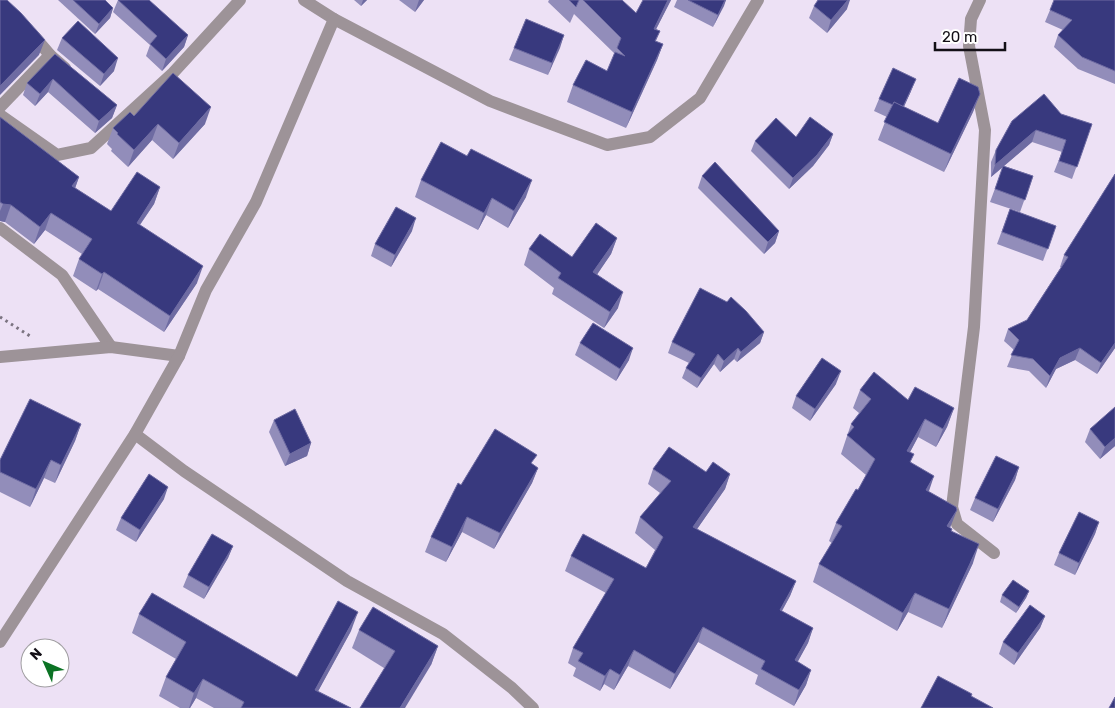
<svg xmlns="http://www.w3.org/2000/svg" width="1115" height="708" viewBox="0 0 1115 708" font-family="Rubik,sans-serif">
  <style>
    .lines { fill: none; stroke-linecap: round; stroke-linejoin: round }
    .path { stroke: #7b7380; stroke-width: 3; stroke-dasharray: 2.5 4; stroke-linecap: butt }
    .minor { stroke: #9d9398; stroke-width: 12 }
    .wall { fill: #928dba }
    .shaded-wall { fill: #6e6ba2 }
    .building { fill: #38397e; stroke: #6e6ba2 }
  </style>
  <rect width="100%" height="100%" fill="#ede1f5"/>
  <g class="lines">
    <path class="path" d="M0,317l30,19"/>
    <g class="minor">
      <path d="M304,0l30,19"/>
      <path d="M980,0l-9,19 -2,27 16,84 -11,197 -22,180 5,17 37,29"/>
      <path d="M32,34l18,21 15,13"/>
      <path d="M0,107l50,-52"/>
      <path d="M0,115l57,40 34,-7 81,-74 68,-74"/>
      <path d="M0,228l62,47 49,72"/>
      <path d="M0,357l111,-10 68,9"/>
      <path d="M135,434l49,37 163,110 96,53 69,54 21,20"/>
      <path d="M0,642l135,-208 44,-78 27,-66 50,-88 78,-183 156,82 117,44 43,-8 50,-39 58,-98"/>
    </g>
  </g>
  <g class="wall">
    <path d="M58,0h47l8,8 -3,10 -15,16z"/>
    <path d="M118,0l70,35 -4,12 -22,24 -16,-15 4,-11 -37,-33z"/>
    <path d="M354,0h13l-6,6z"/>
    <path d="M399,0h25l-9,12z"/>
    <path d="M549,0h73l14,13 35,-13 -15,29 4,2 -4,10 7,3 -6,16 -31,68 -59,-26 6,-17 34,-14 8,-17 -41,-40 -4,9 -22,-21z"/>
    <path d="M677,0h49l-13,27 -39,-20z"/>
    <path d="M1115,0v84l-37,-15 -24,-22 4,-12 5,-5 -18,-8 5,-12z"/>
    <path d="M814,6l33,3 -20,24 -18,-15z"/>
    <path d="M564,35l-16,40 -39,-15 5,-12z"/>
    <path d="M62,38l52,33 -14,15 -43,-36z"/>
    <path d="M55,54l62,51 -5,13 -17,15 -47,-41 -13,14 -12,-11 4,-12z"/>
    <path d="M911,91l-7,16 34,16 42,-29 -7,18 -29,60 -66,-32 9,-23 -13,-6 5,-12z"/>
    <path d="M1061,114l31,10 -20,55 -18,-7 8,-20 -30,-10 -28,24 29,10 -13,36 -30,-10 13,-35 -12,10v-15l5,-12z"/>
    <path d="M134,116l71,8 -32,35 -21,-19 -24,27 -17,-16 1,-2 -5,-5 6,-16z"/>
    <path d="M0,117l79,60 -4,11 36,23 49,-24 -6,17 -14,21 57,58 -33,49 -66,-43 -2,2 -23,-15 6,-17 3,-5 -37,-24 -11,14 -29,-22 -5,-1z"/>
    <path d="M833,134l-4,11 -16,21 -24,23 -38,-38 4,-10z"/>
    <path d="M1115,174v174l-18,26 -22,-14 -19,9 -10,19 -17,-17 -22,-4 7,-17 -10,-9 4,-12 19,-9 34,-53h-1l4,-12z"/>
    <path d="M702,176l77,55 -4,12 -11,11 -66,-66z"/>
    <path d="M421,180l105,17 -18,31 -22,-13 -8,15 -63,-33z"/>
    <path d="M1010,209l46,17 -13,35 -46,-17z"/>
    <path d="M412,231l-21,36 -20,-11 4,-12z"/>
    <path d="M617,238l-6,16 -14,20 21,34 -14,20 -52,-34 2,-6 -30,-23 5,-16 43,8z"/>
    <path d="M764,332l-4,11 -23,19 -3,-3 -14,13 -6,-8 -17,24 -15,-10 4,-10 3,-5 -21,-10 4,-11z"/>
    <path d="M580,343l49,17 -13,21 -41,-26z"/>
    <path d="M836,384l-26,37 -18,-13 4,-12z"/>
    <path d="M860,390l48,10 46,8 -7,19 -11,20 -18,-10 -8,15 1,10 41,69 21,32 -31,65 -34,-16 -11,19 -84,-49 6,-18 13,-21 -3,-2 7,-18 22,-33 8,-15 -25,-21 10,-30 8,-11 -6,-5z"/>
    <path d="M274,420l37,23 -4,13 -22,10 -16,-34z"/>
    <path d="M81,424l-6,17 -20,42 -11,-5 -14,29 -30,-15v-32z"/>
    <path d="M1090,429l25,17 -15,13 -15,-17z"/>
    <path d="M533,465l5,3 -6,15 -38,66 -32,-17 -16,30 -21,-10 6,-15 30,-52z"/>
    <path d="M1019,467l-4,13 -22,42 -23,-12 5,-12z"/>
    <path d="M653,469l77,5 -5,15 -28,40 99,52 -6,15 -8,15 31,17 -5,15 -11,19 14,8 -5,15 -12,21 -39,-22 3,-9 -60,-33 -28,47 -42,-23 -14,24 -10,-6 -4,7 -27,-15 3,-8 -8,-5 5,-15 33,-55 -41,-22 6,-15 75,12 9,-18 -20,-17 5,-16 20,-24 -12,-9z"/>
    <path d="M164,499l-28,43 -20,-12 5,-12z"/>
    <path d="M1099,522l-4,12 -20,41 -21,-10 5,-12z"/>
    <path d="M233,546l-5,12 -24,41 -21,-12 5,-12z"/>
    <path d="M1029,591l-3,7 -10,15 -16,-11 2,-7z"/>
    <path d="M139,614l158,63 54,-46 -33,60 33,17h-137l-18,-10 -6,10h-10l-21,-12 7,-19 10,-18 -44,-26z"/>
    <path d="M1045,616l-5,12 -26,37 -15,-11 4,-12z"/>
    <path d="M359,630l79,16 -7,19 -47,3 -32,-20z"/>
  </g>
  <g class="shaded-wall">
    <path d="M363,0h4l-6,6z"/>
    <path d="M419,0h5l-9,12z"/>
    <path d="M668,0h3l-23,45 6,-16z"/>
    <path d="M725,0h1l-2,6 -11,21 5,-12z"/>
    <path d="M848,0h2l-3,9 -20,24 4,-13z"/>
    <path d="M113,8l-3,10 -15,16 4,-10z"/>
    <path d="M188,35l-4,12 -22,24 4,-12z"/>
    <path d="M564,35l-4,13 -12,27 4,-12z"/>
    <path d="M45,40l-6,15 -39,40v-9z"/>
    <path d="M663,44l-6,16 -31,68 6,-16z"/>
    <path d="M118,58l-4,13 -14,15 4,-12z"/>
    <path d="M53,79l-5,13 -13,14 5,-12z"/>
    <path d="M916,79l-5,12 -14,30 5,-12z"/>
    <path d="M980,94l-7,18 -29,60 7,-18z"/>
    <path d="M117,105l-5,13 -17,15 4,-12z"/>
    <path d="M211,107l-6,17 -32,35 6,-16z"/>
    <path d="M158,124l-6,16 -24,27 6,-17z"/>
    <path d="M1036,130l-4,12 -41,35 4,-12z"/>
    <path d="M833,134l-4,11 -16,21 -24,23 4,-11z"/>
    <path d="M79,177l-6,17 -1,-8z"/>
    <path d="M532,180l-6,17 -18,31 6,-17z"/>
    <path d="M160,187l-6,17 -24,35 7,-16z"/>
    <path d="M492,198l-6,17 -8,15 6,-17z"/>
    <path d="M3,204l8,1 -6,17 -5,-1v-10z"/>
    <path d="M51,213l-6,17 -11,14 6,-17z"/>
    <path d="M416,218l-4,13 -21,36 4,-12z"/>
    <path d="M779,231l-4,12 -11,11 4,-12z"/>
    <path d="M617,238l-6,16 -23,34 5,-16z"/>
    <path d="M203,266l-6,17 -33,49 6,-16z"/>
    <path d="M104,272l-6,17 -2,2 6,-17z"/>
    <path d="M623,292l-5,16 -14,20 6,-16z"/>
    <path d="M764,332l-4,11 -23,19 4,-10z"/>
    <path d="M1115,343v5l-18,26 4,-11z"/>
    <path d="M633,348l-4,12 -13,21 4,-12z"/>
    <path d="M738,348l-4,11 -14,13 4,-11z"/>
    <path d="M1080,348l-5,12 -19,9 -10,19 4,-12 10,-18z"/>
    <path d="M718,354l-4,10 -17,24 4,-10z"/>
    <path d="M841,371l-5,13 -26,37 5,-12z"/>
    <path d="M954,408l-7,19 -11,20 7,-18z"/>
    <path d="M925,419l-7,18 -17,32 6,-18z"/>
    <path d="M81,424l-6,17 -20,42 6,-18z"/>
    <path d="M1115,438v8l-15,13 5,-12z"/>
    <path d="M311,443l-4,13 -22,10 5,-12z"/>
    <path d="M51,460l-7,18 -14,29 6,-18z"/>
    <path d="M1019,467l-4,13 -22,42 5,-13z"/>
    <path d="M538,468l-6,15 -38,66 6,-16z"/>
    <path d="M730,474l-5,15 -37,53 5,-15z"/>
    <path d="M934,476l-6,18 -2,-4z"/>
    <path d="M168,487l-4,12 -28,43 4,-12z"/>
    <path d="M957,510l-7,18 -3,-2z"/>
    <path d="M467,517l-5,15 -16,30 6,-15z"/>
    <path d="M1099,522l-4,12 -20,41 4,-12z"/>
    <path d="M979,544l-6,19 -31,65 7,-19z"/>
    <path d="M233,546l-5,12 -24,41 5,-12z"/>
    <path d="M796,581l-6,15 -16,29 6,-15z"/>
    <path d="M1029,591l-3,7 -10,15 3,-6z"/>
    <path d="M915,593l-7,19 -11,19 6,-18z"/>
    <path d="M358,612l-7,19 -42,77 6,-18z"/>
    <path d="M1045,616l-5,12 -26,37 4,-12z"/>
    <path d="M703,627l-5,15 -28,47 5,-15z"/>
    <path d="M813,628l-5,15 -18,33 5,-16z"/>
    <path d="M438,646l-7,19 -26,43h-5z"/>
    <path d="M634,650l-6,16 -14,24 6,-15z"/>
    <path d="M610,669l-6,15 -4,7 5,-15z"/>
    <path d="M811,670l-5,15 -12,21 5,-16z"/>
    <path d="M203,679l-7,19 -6,10h-1l5,-15z"/>
  </g>
  <g class="building">
    <path d="M0,0h7l14,13 24,27 -45,46z"/>
    <path d="M73,0h32l8,8 -14,16z"/>
    <path d="M118,0h31l39,35 -22,24 -16,-15 7,-8z"/>
    <path d="M569,0h10l-3,7z"/>
    <path d="M583,0h39l14,13 7,-13h25l-14,29 6,2 -5,10 8,3 -31,68 -59,-27 13,-25 21,11 8,-19 10,4 -8,-8 4,-10z"/>
    <path d="M688,0h37l-7,15z"/>
    <path d="M818,0h30l-17,20 -17,-14z"/>
    <path d="M1054,0h61v71l-33,-14 -24,-22 14,-15 -22,-10z"/>
    <path d="M526,19l38,16 -12,28 -38,-15z"/>
    <path d="M78,21l40,37 -14,16 -42,-36z"/>
    <path d="M55,54l62,51 -18,16 -46,-42 -13,15 -13,-11z"/>
    <path d="M893,68l23,11 -13,28 -9,-5 -1,3 -14,-6z"/>
    <path d="M173,73l38,34 -32,36 -21,-19 -24,26 -17,-16 1,-1 -5,-5 17,-16 4,4z"/>
    <path d="M959,78l19,9 2,7 -29,60 -67,-32 10,-20 44,21z"/>
    <path d="M1044,94l17,20 31,10 -15,43 -18,-6 7,-21 -30,-10 -41,35 1,-15 16,-29z"/>
    <path d="M0,117l79,60 -7,9 39,25 26,-39 23,15 -23,36 66,43 -33,50 -66,-44 -2,2 -23,-15 13,-20 -41,-26 -11,14 -29,-22 -8,-1 -3,-2z"/>
    <path d="M810,117l23,17 -16,21 -24,23 -38,-37 21,-23 20,19z"/>
    <path d="M441,142l26,14 4,-7 61,31 -18,31 -22,-13 -8,15 -63,-33z"/>
    <path d="M715,162l64,69 -11,11 -66,-66z"/>
    <path d="M1003,166l30,10 -8,24 -30,-11z"/>
    <path d="M1115,174v169l-14,20 -21,-15 -20,10 -10,18 -17,-17 -22,-4 8,-15 -11,-11 19,-9 41,-63 -4,-2z"/>
    <path d="M396,207l20,11 -21,37 -20,-11z"/>
    <path d="M1010,209l46,17 -8,23 -46,-17z"/>
    <path d="M596,223l21,15 -24,34 30,20 -13,20 -52,-34 3,-5 -32,-24 11,-15 32,23z"/>
    <path d="M700,288l27,14 4,-5 15,14 18,21 -23,20 -3,-4 -14,13 -6,-7 -17,24 -15,-10 9,-14 -23,-12z"/>
    <path d="M593,323l40,25 -13,21 -40,-26z"/>
    <path d="M822,358l19,13 -26,38 -19,-13z"/>
    <path d="M874,372l34,28 7,-13 39,21 -11,21 -18,-10 -18,32 7,3 -4,8 24,14 -8,14 30,17 1,3 -10,16 5,3 -1,2 28,13 -30,65 -34,-16 -12,20 -84,-49 23,-38 -6,-3 20,-34 2,1 17,-31 -28,-24 7,-8 -3,-3 20,-25 -11,-9z"/>
    <path d="M30,399l51,25 -20,41 -10,-5 -15,29 -36,-17v-12z"/>
    <path d="M1115,407v31l-10,9 -15,-18z"/>
    <path d="M295,409l16,34 -21,11 -16,-34z"/>
    <path d="M495,429l42,26 -6,8 7,5 -38,65 -33,-16 -15,30 -21,-10 27,-54 3,2z"/>
    <path d="M669,447l37,25 7,-10 17,12 -37,53 103,54 -16,29 33,18 -18,32 16,10 -12,20 -38,-21 4,-8 -62,-34 -28,47 -41,-24 -14,25 -10,-6 -5,7 -27,-15 5,-8 -10,-5 41,-69 -43,-23 12,-22 63,34 17,-31 -23,-20 31,-36 -18,-12z"/>
    <path d="M996,456l23,11 -21,42 -23,-11z"/>
    <path d="M149,474l19,13 -28,43 -19,-12z"/>
    <path d="M1079,512l20,10 -20,41 -20,-10z"/>
    <path d="M212,534l21,12 -24,41 -21,-12z"/>
    <path d="M1013,580l16,11 -10,16 -17,-12z"/>
    <path d="M152,593l145,84 41,-76 20,11 -43,78 36,18h-110l3,-6 -41,-23 -9,14 -28,-16 20,-35 -47,-28z"/>
    <path d="M1030,605l15,11 -27,37 -15,-11z"/>
    <path d="M373,607l65,39 -38,62h-40l35,-57 -36,-21z"/>
    <path d="M938,676l34,18 -1,2 22,12h-72z"/>
    <path d="M1115,697v11h-6z"/>
  </g>
  <g transform="translate(45 663) rotate(315)"><circle r="24" fill="#ffffff" stroke="#a19fa2"/>
  <path d="M0-4L9 19L0 12L-9 19Z" fill="#0b7324"/>
  <text y="-8" font-size="14" font-weight="bold" text-anchor="middle" fill="#130f16">N</text>
  </g>
  <path d="M935 42v8h70v-8" fill="none" stroke="#130f16" stroke-width="2.5"/>
  <text x="942" y="42" font-size="15" fill="#130f16" stroke="#ffffff" stroke-width="4" paint-order="stroke">20 m</text>
</svg>
